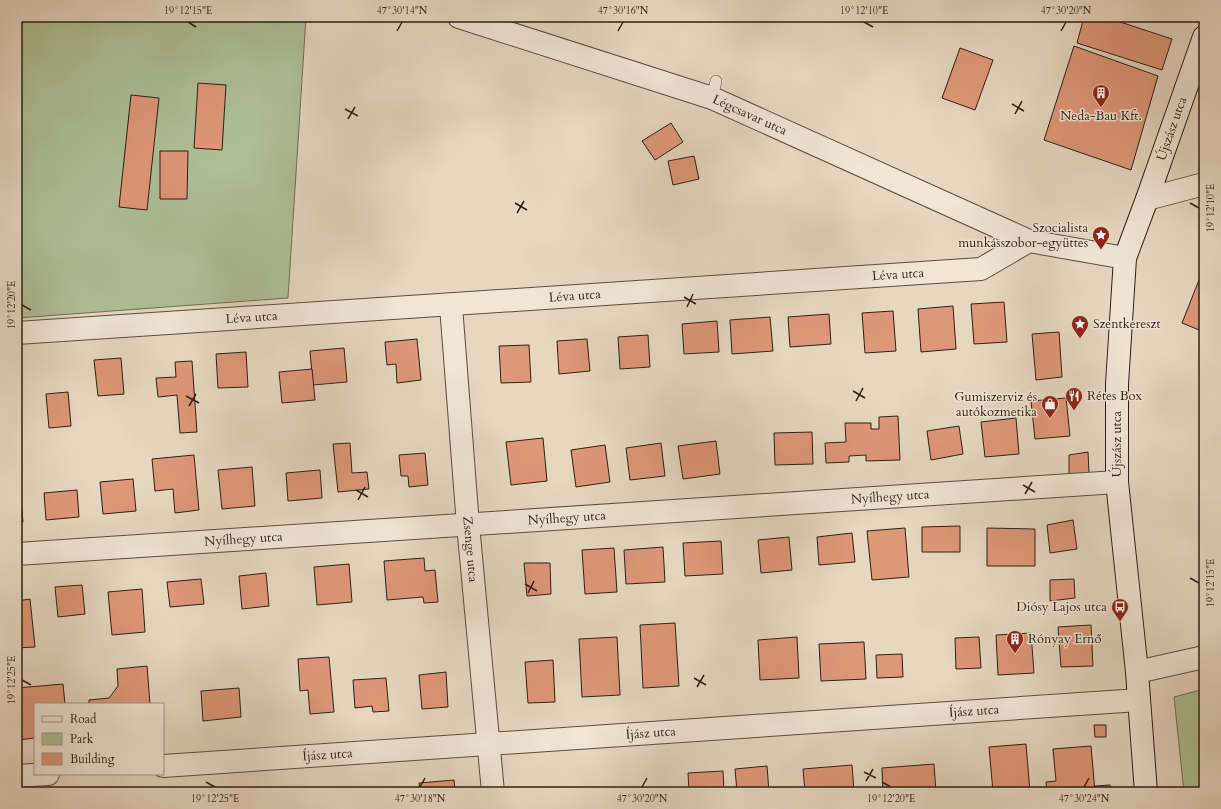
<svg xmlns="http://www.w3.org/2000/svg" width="1221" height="809" viewBox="0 0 1221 809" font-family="Cardo,serif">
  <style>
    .green { fill: #aec097; stroke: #6d7056 }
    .building { fill: #df977a; stroke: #2c1f16 }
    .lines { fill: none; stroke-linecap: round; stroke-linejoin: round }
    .lane-casing { stroke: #5a4d40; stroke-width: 12 }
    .street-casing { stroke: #5a4d40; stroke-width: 24 }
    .secondary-casing { stroke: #2c1f16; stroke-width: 24 }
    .lane { stroke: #efe6d6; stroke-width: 11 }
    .street { stroke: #efe6d6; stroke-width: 22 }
    .secondary { stroke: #efe6d6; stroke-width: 22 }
    .ticks { fill: none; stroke: #2c1f16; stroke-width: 1.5 }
    .labels { text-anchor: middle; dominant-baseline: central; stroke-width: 3; stroke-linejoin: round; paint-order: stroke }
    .street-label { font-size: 13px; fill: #2c1f16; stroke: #efe6d6 }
    .poi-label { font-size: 13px; fill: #2c1f16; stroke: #efe6d6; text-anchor: end }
    .neatline { fill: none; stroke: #2c1f16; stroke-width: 1.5 }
    .ticks-label { font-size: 10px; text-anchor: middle; fill: #2c1f16 }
  </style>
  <rect width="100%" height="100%" fill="#e6d8c0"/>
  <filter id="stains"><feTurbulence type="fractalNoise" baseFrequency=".005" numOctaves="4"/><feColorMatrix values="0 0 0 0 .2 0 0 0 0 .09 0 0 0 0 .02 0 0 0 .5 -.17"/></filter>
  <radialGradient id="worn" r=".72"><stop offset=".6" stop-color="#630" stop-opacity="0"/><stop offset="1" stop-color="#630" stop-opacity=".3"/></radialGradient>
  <g class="green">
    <path d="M17,17h289l-18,281 -271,20z"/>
    <path d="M1204,689v103h-20l-10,-95z"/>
  </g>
  <g class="building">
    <path d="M1084,17h21l67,22 -10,31 -85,-27z"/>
    <path d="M1074,46l84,30 -27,94 -87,-30z"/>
    <path d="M960,48l33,12 -18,50 -33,-12z"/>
    <path d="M198,83l28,2 -4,65 -28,-2z"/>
    <path d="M131,95l28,3 -12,112 -28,-3z"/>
    <path d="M671,123l12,19 -28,18 -13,-19z"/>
    <path d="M160,151h28l-1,48h-27z"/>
    <path d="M694,156l5,23 -26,6 -5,-24z"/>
    <path d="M1199,280l5,2v50l-22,-9z"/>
    <path d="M1004,302l3,40 -33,2 -3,-40z"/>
    <path d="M953,306l3,43 -35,3 -3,-43z"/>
    <path d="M893,311l3,40 -31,2 -3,-40z"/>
    <path d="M829,314l2,30 -41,3 -2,-30z"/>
    <path d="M770,317l3,34 -41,3 -2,-34z"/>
    <path d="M717,321l2,31 -35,2 -2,-30z"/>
    <path d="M1059,332l3,45 -26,3 -4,-46z"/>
    <path d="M648,335l2,32 -30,2 -2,-32z"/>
    <path d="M417,339l4,41 -24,3 -1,-19 -9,1 -2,-23z"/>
    <path d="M587,339l3,32 -31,3 -2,-33z"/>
    <path d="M529,345l2,37 -30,1 -2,-37z"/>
    <path d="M344,348l3,34 -34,3 -3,-34z"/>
    <path d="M246,352l2,35 -30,1 -2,-34z"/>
    <path d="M121,358l3,36 -26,2 -4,-36z"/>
    <path d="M192,361l5,71 -17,1 -3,-38 -19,2 -2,-19 20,-1 -1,-15z"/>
    <path d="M312,369l3,31 -33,3 -3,-31z"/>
    <path d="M68,392l3,34 -22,2 -3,-34z"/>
    <path d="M1066,398l4,38 -35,3 -4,-38z"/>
    <path d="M898,416l2,44 -34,1v-6l-17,1v6l-23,1 -1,-20 21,-1 -1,-19h26v6h8v-12z"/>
    <path d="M1016,418l3,36 -34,3 -4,-35z"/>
    <path d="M959,426l4,28 -32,6 -4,-29z"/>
    <path d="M812,432l1,32 -38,1 -1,-32z"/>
    <path d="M543,438l4,43 -36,4 -5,-43z"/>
    <path d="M716,441l4,33 -37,5 -5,-33z"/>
    <path d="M350,443l2,30 15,-1 2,17 -31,3 -5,-48z"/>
    <path d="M661,443l4,33 -35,4 -4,-32z"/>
    <path d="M605,445l5,37 -34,5 -5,-37z"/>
    <path d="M1088,452l1,21 -20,2v-20z"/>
    <path d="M425,453l3,32 -19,2 -1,-11h-7l-2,-21z"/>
    <path d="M194,455l5,55 -24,3 -2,-24 -18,2 -3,-32z"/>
    <path d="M18,465l5,57 -6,1v-58z"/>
    <path d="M252,467l3,39 -33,3 -4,-39z"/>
    <path d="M320,470l2,28 -34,3 -2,-28z"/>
    <path d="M133,479l3,32 -33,3 -3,-32z"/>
    <path d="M77,490l2,27 -33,3 -2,-27z"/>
    <path d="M1073,520l4,29 -27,4 -3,-28z"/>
    <path d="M960,526v26h-38v-25z"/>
    <path d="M905,528l4,49 -37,3 -5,-49z"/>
    <path d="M987,528l48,1v37h-48z"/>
    <path d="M852,533l3,29 -36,3 -2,-28z"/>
    <path d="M789,537l3,33 -31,3 -3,-33z"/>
    <path d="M721,541l2,33 -38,2 -2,-33z"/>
    <path d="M663,547l2,35 -39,2 -2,-34z"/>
    <path d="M614,548l3,44 -32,2 -3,-44z"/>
    <path d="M424,558l1,13 10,-1 3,32 -14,1 -1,-6 -36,3 -3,-39z"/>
    <path d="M524,563h26l1,31 -24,2z"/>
    <path d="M349,564l3,38 -35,3 -3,-38z"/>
    <path d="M266,573l3,33 -27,3 -3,-33z"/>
    <path d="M201,579l3,25 -34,3 -3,-25z"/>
    <path d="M1074,579l1,19 -25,3v-21z"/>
    <path d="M82,585l3,29 -27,3 -3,-30z"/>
    <path d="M142,589l3,43 -33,3 -4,-43z"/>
    <path d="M30,599l5,48 -18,1v-47z"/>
    <path d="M675,623l4,63 -36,2 -3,-63z"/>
    <path d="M1091,625l2,41 -32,1 -3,-40z"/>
    <path d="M1031,633l3,40 -36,2 -2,-40z"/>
    <path d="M617,637l3,58 -38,2 -3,-58z"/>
    <path d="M797,637l2,41 -39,2 -2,-40z"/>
    <path d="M979,637l2,31 -25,1 -1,-31z"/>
    <path d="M864,642l2,37 -45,2 -2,-37z"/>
    <path d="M902,654l1,23 -26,1 -1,-23z"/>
    <path d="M329,657l5,55 -24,2 -2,-24 -8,1 -2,-32z"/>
    <path d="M553,660l2,42 -27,1 -3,-41z"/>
    <path d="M147,666l3,38h-61v-4l20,-2 9,-12 -1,-17z"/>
    <path d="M446,672l2,35 -26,2 -3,-34z"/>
    <path d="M386,678l3,33 -16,1 -1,-6 -17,2 -2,-28z"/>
    <path d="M63,684l2,20h-30v34l-18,2v-52z"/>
    <path d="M239,688l2,29 -38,4 -2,-30z"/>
    <path d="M1094,725h12v12h-11z"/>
    <path d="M1026,744l4,48h-37l-4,-45z"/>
    <path d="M1091,746l4,46h-48l-1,-10 10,-1 -3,-32z"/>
    <path d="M934,764l2,28h-53l-1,-24z"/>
    <path d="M852,765l2,27h-49l-2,-23z"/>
    <path d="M767,766l2,26h-32l-2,-23z"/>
    <path d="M723,771l1,21h-35l-1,-19z"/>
    <path d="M454,780l1,12h-35l-1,-9z"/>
    <path d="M1110,785l1,7h-16v-6z"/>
    <path d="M383,788v4h-28v-2z"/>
    <path d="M682,788v4h-45v-2z"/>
  </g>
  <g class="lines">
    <defs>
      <path id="lane" d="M712,98l4,-17"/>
      <g id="street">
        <path id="s1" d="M459,17l253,81 317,143"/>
        <path d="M1147,199l57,-15"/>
        <path id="s2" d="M451,306l17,219 25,267"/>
        <path id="s3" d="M17,333l964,-64 48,-28 96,17"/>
        <path id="s4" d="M17,554l1100,-72"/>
        <path d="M1137,672l67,-15"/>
        <path id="s5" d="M163,766l976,-66"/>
        <path d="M17,776l31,-2"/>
      </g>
      <g id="secondary">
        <path id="s6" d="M1146,792l-9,-120 -20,-190v-98l8,-126 22,-59 57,-162"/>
      </g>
    </defs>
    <use href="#lane" class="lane-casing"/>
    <use href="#street" class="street-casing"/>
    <use href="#secondary" class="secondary-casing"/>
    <use href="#lane" class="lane"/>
    <use href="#street" class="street"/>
    <use href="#secondary" class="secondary"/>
  </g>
  <path class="ticks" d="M188,22l8,5M864,22l9,5M397,31l5,-9M618,31l5,-9M1061,31l5,-9M1012,104l12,7M345,109l13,7M1015,114l7,-13M348,119l7,-12M515,203l12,7M1190,203l9,5M517,213l7,-12M684,297l12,7M22,305l9,5M687,307l6,-13M853,391l12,7M186,396l13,7M856,401l7,-13M189,406l7,-12M1023,485l12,7M356,490l12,7M1025,494l7,-12M358,500l7,-13M1190,578l9,5M525,584l12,7M528,593l6,-12M694,678l12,7M22,680l9,5M697,687l7,-12M864,772l12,6M866,781l7,-12M206,782l9,5M882,782l9,5M420,787l5,-9M642,787l5,-9M1084,787l5,-9"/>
  <defs>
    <symbol id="building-pin" viewBox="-11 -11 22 30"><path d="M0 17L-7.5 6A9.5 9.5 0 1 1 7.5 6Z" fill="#8f2418" stroke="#efe6d6"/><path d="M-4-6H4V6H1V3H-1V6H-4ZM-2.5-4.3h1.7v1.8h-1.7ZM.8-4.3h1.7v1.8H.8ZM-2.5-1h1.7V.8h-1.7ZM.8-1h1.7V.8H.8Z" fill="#fff"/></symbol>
    <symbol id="sight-pin" viewBox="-11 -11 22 30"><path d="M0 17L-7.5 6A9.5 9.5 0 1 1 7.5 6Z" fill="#8f2418" stroke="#efe6d6"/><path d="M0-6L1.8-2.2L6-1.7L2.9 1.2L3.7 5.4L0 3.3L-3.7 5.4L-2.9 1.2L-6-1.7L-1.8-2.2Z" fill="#fff"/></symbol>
    <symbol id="restaurant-pin" viewBox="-11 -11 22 30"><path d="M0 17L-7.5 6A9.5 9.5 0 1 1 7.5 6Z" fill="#8f2418" stroke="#efe6d6"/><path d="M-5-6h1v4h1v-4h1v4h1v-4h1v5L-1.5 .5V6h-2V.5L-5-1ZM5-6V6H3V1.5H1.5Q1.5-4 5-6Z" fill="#fff"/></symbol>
    <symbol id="shop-pin" viewBox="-11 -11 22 30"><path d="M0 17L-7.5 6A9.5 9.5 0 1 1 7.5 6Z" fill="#8f2418" stroke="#efe6d6"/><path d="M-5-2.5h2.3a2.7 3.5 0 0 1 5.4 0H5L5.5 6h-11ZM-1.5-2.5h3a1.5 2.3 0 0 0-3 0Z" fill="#fff"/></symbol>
    <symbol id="bus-pin" viewBox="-11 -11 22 30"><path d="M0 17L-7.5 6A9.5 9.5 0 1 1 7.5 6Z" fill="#8f2418" stroke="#efe6d6"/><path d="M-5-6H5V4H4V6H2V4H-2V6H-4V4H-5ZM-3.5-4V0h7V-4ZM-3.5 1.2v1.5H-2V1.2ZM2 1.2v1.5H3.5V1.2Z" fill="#fff"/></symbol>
  </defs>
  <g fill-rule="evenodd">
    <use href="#building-pin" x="1091" y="83" width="20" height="27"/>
    <use href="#sight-pin" x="1091" y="225" width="20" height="27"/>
    <use href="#sight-pin" x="1070" y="314" width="20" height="27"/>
    <use href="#restaurant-pin" x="1064" y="386" width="20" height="27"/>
    <use href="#shop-pin" x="1040" y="394" width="20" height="27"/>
    <use href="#bus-pin" x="1110" y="597" width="20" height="27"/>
    <use href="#building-pin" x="1005" y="629" width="20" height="27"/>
  </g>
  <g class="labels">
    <g class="street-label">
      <text stroke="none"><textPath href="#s1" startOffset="307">Légcsavar utca</textPath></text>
      <text stroke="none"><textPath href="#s6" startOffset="673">Újszász utca</textPath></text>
      <text stroke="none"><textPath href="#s3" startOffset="883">Léva utca</textPath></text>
      <text stroke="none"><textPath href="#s3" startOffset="559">Léva utca</textPath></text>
      <text stroke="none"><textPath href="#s3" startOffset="235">Léva utca</textPath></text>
      <text transform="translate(1117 444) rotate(-90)">Újszász utca</text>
      <text stroke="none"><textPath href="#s4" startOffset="875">Nyílhegy utca</textPath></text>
      <text stroke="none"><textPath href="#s4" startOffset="551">Nyílhegy utca</textPath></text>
      <text stroke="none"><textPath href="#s4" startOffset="227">Nyílhegy utca</textPath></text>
      <text stroke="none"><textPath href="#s2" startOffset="244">Zsenge utca</textPath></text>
      <text stroke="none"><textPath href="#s5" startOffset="813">Íjász utca</textPath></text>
      <text stroke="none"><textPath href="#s5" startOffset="489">Íjász utca</textPath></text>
      <text stroke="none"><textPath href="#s5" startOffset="165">Íjász utca</textPath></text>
    </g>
    <g class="poi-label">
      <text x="1101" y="116" text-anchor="middle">Neda-Bau Kft.</text>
      <text x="1088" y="228">Szocialista<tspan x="1088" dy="15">munkásszobor-együttes</tspan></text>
      <text x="1093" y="324" text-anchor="start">Szentkereszt</text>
      <text x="1087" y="396" text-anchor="start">Rétes Box</text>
      <text x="1037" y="397">Gumiszerviz és<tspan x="1037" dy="15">autókozmetika</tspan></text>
      <text x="1107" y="607">Diósy Lajos utca</text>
      <text x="1028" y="639" text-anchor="start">Rónyay Ernő</text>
    </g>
  </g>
  <rect width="1221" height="809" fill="none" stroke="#e6d8c0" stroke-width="44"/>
  <rect x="34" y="703" width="130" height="72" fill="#efe6d6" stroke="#a19689"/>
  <rect x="42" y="716" width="20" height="6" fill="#efe6d6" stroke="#a19689"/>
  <text x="70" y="723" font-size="12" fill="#2c1f16">Road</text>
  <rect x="42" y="733" width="20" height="12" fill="#aec097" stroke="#a19689"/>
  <text x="70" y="743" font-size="12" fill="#2c1f16">Park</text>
  <rect x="42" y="753" width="20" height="12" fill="#df977a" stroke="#a19689"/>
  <text x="70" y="763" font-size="12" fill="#2c1f16">Building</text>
  <rect x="22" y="22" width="1177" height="765" class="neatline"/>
  <g class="ticks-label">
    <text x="188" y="14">19°12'15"E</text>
    <text x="402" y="14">47°30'14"N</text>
    <text x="623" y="14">47°30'16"N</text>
    <text x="864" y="14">19°12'10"E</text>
    <text x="1066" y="14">47°30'20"N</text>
    <text transform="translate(1210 208) rotate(-90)" y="4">19°12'10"E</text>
    <text transform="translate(11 305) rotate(-90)" y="4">19°12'20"E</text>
    <text transform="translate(1210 583) rotate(-90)" y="4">19°12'15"E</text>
    <text transform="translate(11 680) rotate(-90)" y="4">19°12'25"E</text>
    <text x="215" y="802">19°12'25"E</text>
    <text x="420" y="802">47°30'18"N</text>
    <text x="642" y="802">47°30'20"N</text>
    <text x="891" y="802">19°12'20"E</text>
    <text x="1084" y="802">47°30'24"N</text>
  </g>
  <rect width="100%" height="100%" filter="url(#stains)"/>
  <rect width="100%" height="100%" fill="url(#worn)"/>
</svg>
